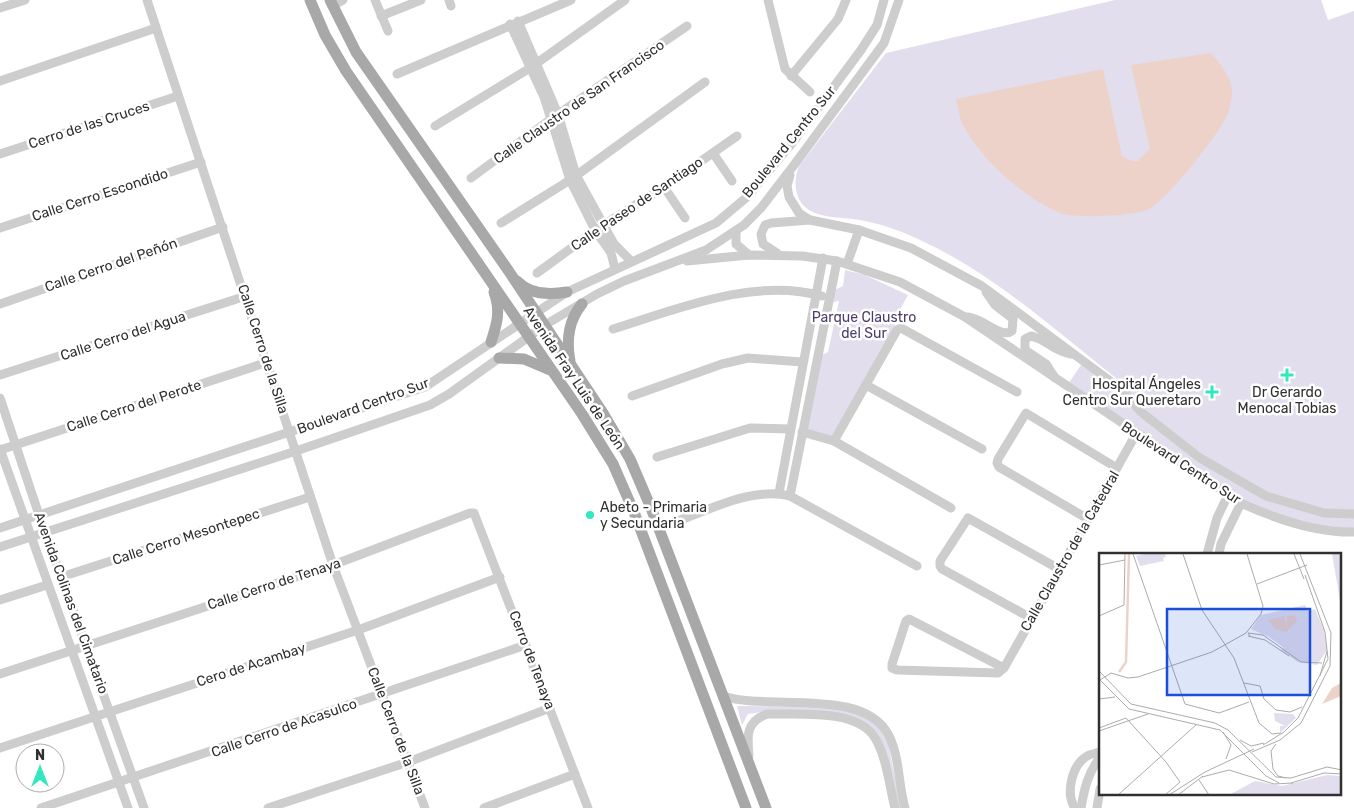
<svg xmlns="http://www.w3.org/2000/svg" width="1354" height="808" viewBox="0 0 1354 808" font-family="Rubik,sans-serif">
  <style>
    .green { fill: #e3deed }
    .water { fill: #edd2ca }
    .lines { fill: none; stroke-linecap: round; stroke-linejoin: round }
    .minor { stroke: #cdcdcd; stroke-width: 9 }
    .major { stroke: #a8a8a8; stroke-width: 11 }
    .poi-dot { fill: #31e8bf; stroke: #fff; stroke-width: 2 }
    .labels { text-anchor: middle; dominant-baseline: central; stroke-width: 5; stroke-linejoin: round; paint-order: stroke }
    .street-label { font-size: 14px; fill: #303030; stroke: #fff }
    .park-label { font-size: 14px; fill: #4f3c6d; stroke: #fff }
    .poi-label { font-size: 14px; fill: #303030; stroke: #fff; text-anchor: end }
    .inset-river { fill: none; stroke: #edd2ca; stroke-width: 2.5 }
    .inset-road { fill: none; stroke: #acacac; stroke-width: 1 }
    .view { fill: #1d4ed8; fill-opacity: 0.15; stroke: #1d4ed8; stroke-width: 2.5 }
    .inset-edge { fill: none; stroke: #303030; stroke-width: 2.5 }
  </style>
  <rect width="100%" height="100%" fill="#fff"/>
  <g class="green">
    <path d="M1115,0h206l7,20 26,-9v521l-89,-18 -199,-127 17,-25 38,27 5,-3c-61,-48 -133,-113 -204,-145 -18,-9 -37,-16 -57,-20 -18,-4 -41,-2 -56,-11 -15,-9 -16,-30 -10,-44l87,-113z"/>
    <path d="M845,270l20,5 43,20 -14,25 2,10 -62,111 -32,-9 15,-75 11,-5 11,-51 -11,2 2,-11 13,-6z"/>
    <path d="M737,706l107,1 20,7 15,13 9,16 13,65h-5l-15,-61 -21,-27 -91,-9 -21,3 -6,11z"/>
  </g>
  <path class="water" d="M1211,53c8,9 19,22 21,36 1,5 -2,17 -3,22 -6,19 -64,92 -82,99 -16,6 -72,9 -87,3 -38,-17 -77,-51 -97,-88 -4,-8 -5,-18 -7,-26l147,-30 19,87 10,5h6l12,-12 -19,-84z"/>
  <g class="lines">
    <g class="minor">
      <path d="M147,0l186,565 92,243"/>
      <path d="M375,0l13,31"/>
      <path d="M449,0l2,6"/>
      <path d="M768,0l17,69 25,23"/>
      <path d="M332,6l11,-6"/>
      <path d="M0,8l25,-8"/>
      <path d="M381,16l40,-16"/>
      <path d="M518,21l40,93 18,61 38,69 17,17"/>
      <path d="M510,24l34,73 26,83 25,50 16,23 4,16"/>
      <path d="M397,74l174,-74"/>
      <path d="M791,76l47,-57 8,-19"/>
      <path d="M0,81l156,-53"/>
      <path d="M435,126l95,-58 95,-68"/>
      <path d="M713,153l19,28"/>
      <path d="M0,154l178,-58"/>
      <path d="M790,175l-3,11 2,11 10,16 11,7 49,10 52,18 71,38 139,103 20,23 59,46 66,38 58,17 30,1"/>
      <path d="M471,178l80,-59 136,-93"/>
      <path d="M664,187l21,31"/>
      <path d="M501,223l69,-43 135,-98"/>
      <path d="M0,228l201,-66"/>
      <path d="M736,231v13l13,11"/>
      <path d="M777,253l-14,-9 -2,-10 4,-9 6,-2 39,-3"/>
      <path d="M687,261l62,-6 53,1 35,5 63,21 65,35 276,186c35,16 74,30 113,29"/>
      <path d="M847,264l12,-34"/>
      <path d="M537,273l66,-48 61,-38 73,-51"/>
      <path d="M0,304l223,-77"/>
      <path d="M968,317c16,2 34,22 44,14l1,-12 -18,-14 -9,-13"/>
      <path d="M613,329c64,-20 141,-52 209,-33"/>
      <path d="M0,375l246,-79"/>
      <path d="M1055,378l-9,-14 -21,-14v-11l6,-3c16,3 21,15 40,18"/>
      <path d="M866,385l116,64"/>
      <path d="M632,396l90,-32 26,-6 54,4"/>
      <path d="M0,398l39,117 105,293"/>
      <path d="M802,432l32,9 117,67"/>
      <path d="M834,441l63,-111 4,-2 116,64"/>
      <path d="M0,449l128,359"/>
      <path d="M0,450l268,-88"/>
      <path d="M657,457l93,-29 40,1"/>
      <path d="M779,493l44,-235"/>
      <path d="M790,496l47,-235"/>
      <path d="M1088,519l-89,-52 -2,-4 1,-4 28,-46 91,55"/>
      <path d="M680,520c34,-12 73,-33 110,-24l127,70"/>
      <path d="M0,528l425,-141 142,-95 149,-69 31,-26 46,-55 68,-92 16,-25 7,-25"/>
      <path d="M0,547l296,-96 134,-46 19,-11 96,-69 52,-31 27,-13 82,-31 38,-25 17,-17 33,-43 90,-122 15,-43"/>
      <path d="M1207,554l10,-36 11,-23"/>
      <path d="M1219,554l2,-10 20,-41"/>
      <path d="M61,577l249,-80"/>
      <path d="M0,600l47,-15"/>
      <path d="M1031,618l-89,-49 -2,-3v-5l28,-43 91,51"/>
      <path d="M1004,668l-95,-49 -3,2 -14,43v4l5,2 101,3 6,-5 132,-234"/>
      <path d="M0,674l333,-109 137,-52h4l114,295"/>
      <path d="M723,696c46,15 139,-9 165,38 12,22 10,50 17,74"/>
      <path d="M0,748l358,-118 142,-53"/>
      <path d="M749,756c-2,-21 -3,-34 18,-42 31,1 90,-6 108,24 12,20 14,47 20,70"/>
      <path d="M41,808l485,-163"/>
      <path d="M268,808l140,-46 142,-54"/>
      <path d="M484,808l91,-34"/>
      <path d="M1075,808c-10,-15 -3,-45 14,-53 3,-1 8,-2 11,-3"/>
      <path d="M1081,808c3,-18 7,-36 19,-50"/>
      <path d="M1097,808l3,-19"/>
    </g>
    <g class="major">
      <path d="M310,0l15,35 21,36 236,343 31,50 21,48 112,296"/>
      <path d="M330,0l26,52 152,218 95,143 27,46 21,49 115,300"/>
      <path d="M517,281c13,14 33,14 50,11"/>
      <path d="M491,342c6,-18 10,-31 3,-50"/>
      <path d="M499,358l25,1 26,11"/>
      <path d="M570,361c-4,-21 -2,-40 12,-57"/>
    </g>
  </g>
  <g class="poi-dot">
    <path d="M1284.5 367.5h5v5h5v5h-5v5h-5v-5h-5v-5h5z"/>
    <path d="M1209.5 384.5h5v5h5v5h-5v5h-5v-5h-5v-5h5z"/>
    <circle cx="590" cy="515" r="5"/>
  </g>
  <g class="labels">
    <g class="street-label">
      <text transform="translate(579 102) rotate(-35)">Calle Claustro de San Francisco</text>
      <text transform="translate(89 125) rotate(-18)">Cerro de las Cruces</text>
      <text transform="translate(789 142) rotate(-51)">Boulevard Centro Sur</text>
      <text transform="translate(100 195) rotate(-18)">Calle Cerro Escondido</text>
      <text transform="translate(637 204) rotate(-34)">Calle Paseo de Santiago</text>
      <text transform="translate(111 265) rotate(-19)">Calle Cerro del Peñón</text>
      <text transform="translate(123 336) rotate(-18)">Calle Cerro del Agua</text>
      <text transform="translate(263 349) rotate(72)">Calle Cerro de la Silla</text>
      <text transform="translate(574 378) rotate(56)">Avenida Fray Luis de León</text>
      <text transform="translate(134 406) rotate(-18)">Calle Cerro del Perote</text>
      <text transform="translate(363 406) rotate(-20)">Boulevard Centro Sur</text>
      <text transform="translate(1181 463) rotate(33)">Boulevard Centro Sur</text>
      <text transform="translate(186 537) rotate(-18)">Calle Cerro Mesontepec</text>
      <text transform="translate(1070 551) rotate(-60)">Calle Claustro de la Catedral</text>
      <text transform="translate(274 584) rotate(-18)">Calle Cerro de Tenaya</text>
      <text transform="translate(71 603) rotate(70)">Avenida Colinas del Cimatario</text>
      <text transform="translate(532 660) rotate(69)">Cerro de Tenaya</text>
      <text transform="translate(251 665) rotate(-18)">Cero de Acambay</text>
      <text transform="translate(284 728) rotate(-19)">Calle Cerro de Acasulco</text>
      <text transform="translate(396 731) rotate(69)">Calle Cerro de la Silla</text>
    </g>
    <g class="park-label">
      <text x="864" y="317">Parque Claustro<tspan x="864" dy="16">del Sur</tspan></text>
    </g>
    <g class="poi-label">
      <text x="1201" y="384">Hospital Ángeles<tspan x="1201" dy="16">Centro Sur Queretaro</tspan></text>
      <text x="1287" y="392" text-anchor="middle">Dr Gerardo<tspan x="1287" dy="16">Menocal Tobias</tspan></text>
      <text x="600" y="507" text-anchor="start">Abeto - Primaria<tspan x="600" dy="16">y Secundaria</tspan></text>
    </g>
  </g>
  <g transform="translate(1099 553)">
    <rect width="242" height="242" fill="#fff"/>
    <path d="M45,1h21l1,3 -3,1 1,3 -24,5 -4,-10zM233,1h9v52zM206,52l3,6 7,-2 9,21 3,20 -10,15 -19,-3 -18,-12 4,-2 -15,-11 -18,-8 10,-14zM175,160l19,1 3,4 -16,15v-7h5l-10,-5zM228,222l14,1v19h-112l26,-14 27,5z" fill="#e3deed"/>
    <path d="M196,62l2,6 -11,11 -11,-3 -7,-9 16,-4 3,10v-10zM242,130v13l-19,8 10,-16z" fill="#edd2ca"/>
    <path class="inset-river" d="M20,119l7,-10 3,-108"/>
    <path class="inset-road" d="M34,1l52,150 34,9 30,-11M84,1l19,56 32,48 25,65 13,11 9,-1M195,1l10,25M0,12l26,-5M158,31l50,-19M0,63l25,-11 1,-51M149,83l17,4 24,16M151,83l-2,-3 15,2 38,27 21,1M0,118l32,33 84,19 13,7 48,47 15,1 36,-11 15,3M221,123l7,-25M0,126l30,30 91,21 46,46 13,7M1,127l11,-7 17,5 10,-1 74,-25 34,-19 15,-19 2,-8 -16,-52M145,130l16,3 4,13 12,11 14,2 12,-5M0,146l16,-2M0,175l27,-10 40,44 14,20M0,178l49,-17M124,179l8,13 -5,14M141,187l11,6 13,-3M177,191l-5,7 2,18 5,7 8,2M164,192l21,-13 14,-14 30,-59 -3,-27 -20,-57M153,199l28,-12 21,-17 29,-57 1,-33 -31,-79M103,224l27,-7 45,14 19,-1M100,227l10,15M192,230l33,-10 18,1M19,242l79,-71M66,242l15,-13M70,242l36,-23 49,-23M79,242l25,-19"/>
    <path class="view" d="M68,56h143v86h-143z"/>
    <rect width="242" height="242" class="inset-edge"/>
  </g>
  <g transform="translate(40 768)"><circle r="24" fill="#ffffff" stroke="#acacac"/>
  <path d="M0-4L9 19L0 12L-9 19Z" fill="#31e8bf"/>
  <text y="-8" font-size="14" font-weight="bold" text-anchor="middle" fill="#303030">N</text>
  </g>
</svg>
